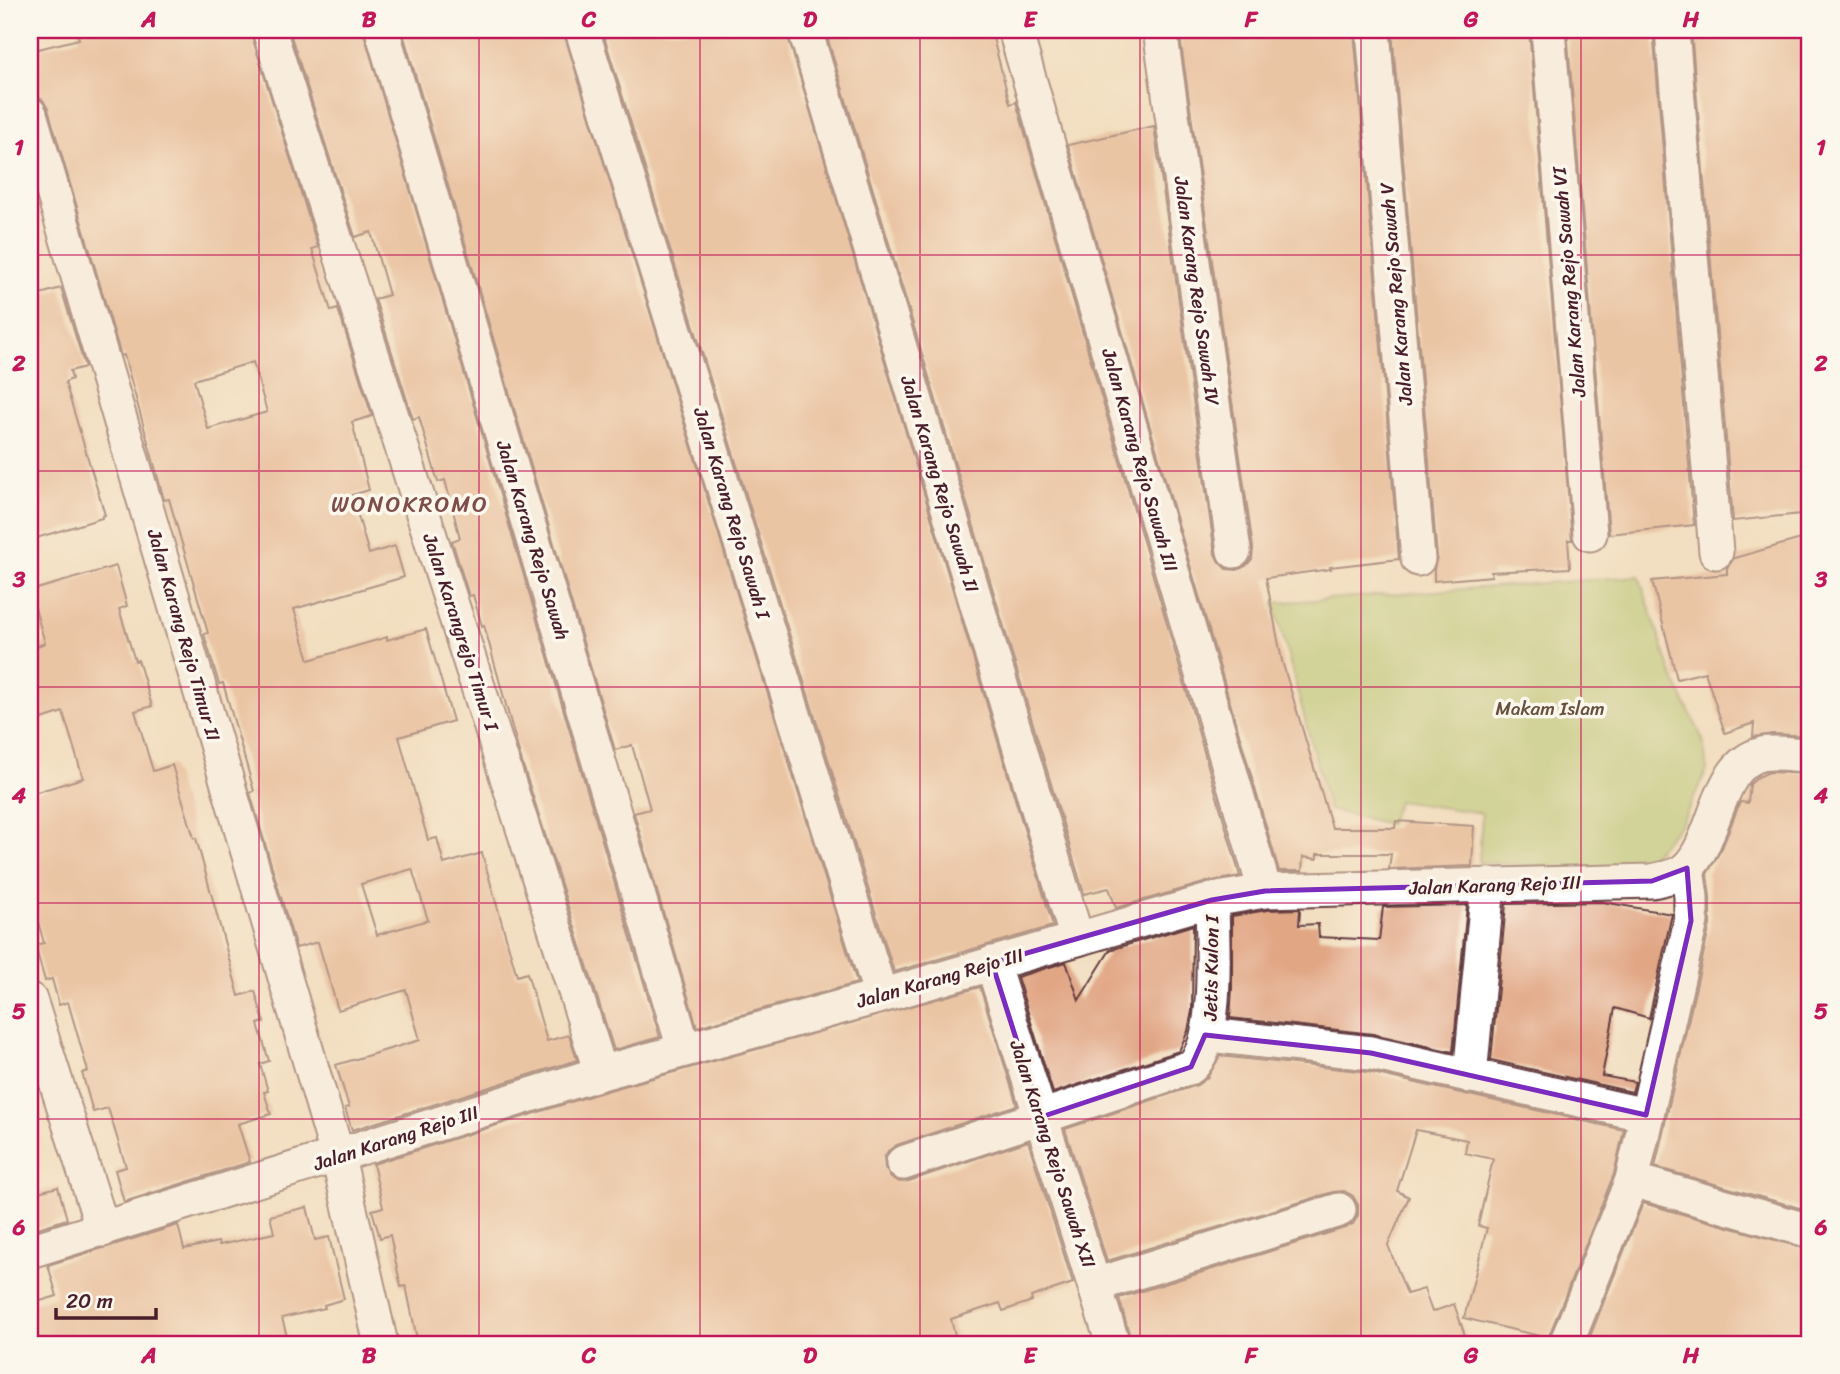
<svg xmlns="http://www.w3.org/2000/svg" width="1840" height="1374" viewBox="0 0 1840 1374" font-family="Sriracha,sans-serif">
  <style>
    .green { fill: #acc56a; stroke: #7b724a; stroke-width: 2 }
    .building { fill: #e1a684; fill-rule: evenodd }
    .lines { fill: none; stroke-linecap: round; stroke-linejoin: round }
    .street-casing { stroke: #633c41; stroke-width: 37 }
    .street { stroke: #fff; stroke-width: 33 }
    .marked { fill: none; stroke: #7b2cbf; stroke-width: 5; stroke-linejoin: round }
    .grid { fill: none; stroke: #c2185b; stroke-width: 2; stroke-opacity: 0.55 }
    .labels { text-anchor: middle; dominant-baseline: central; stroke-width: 7; stroke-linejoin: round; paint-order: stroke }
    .street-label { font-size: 19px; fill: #4a1f2b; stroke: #fbf7ec }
    .park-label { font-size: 19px; fill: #67513e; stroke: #fbf7ec }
    .quarter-label { font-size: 23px; letter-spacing: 2px; fill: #7f4e4a; stroke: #fbf7ec }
    .neatline { fill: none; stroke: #c2185b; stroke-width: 2.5 }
    .grid-label { font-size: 23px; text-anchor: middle; font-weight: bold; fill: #c2185b }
  </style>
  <rect width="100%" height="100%" fill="#fbf7ec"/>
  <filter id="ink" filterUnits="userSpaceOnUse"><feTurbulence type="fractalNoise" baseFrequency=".0143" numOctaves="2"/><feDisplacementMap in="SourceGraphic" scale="14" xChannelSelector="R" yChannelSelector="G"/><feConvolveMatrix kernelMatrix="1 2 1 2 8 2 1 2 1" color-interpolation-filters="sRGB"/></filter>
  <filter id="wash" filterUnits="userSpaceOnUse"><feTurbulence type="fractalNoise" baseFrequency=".00686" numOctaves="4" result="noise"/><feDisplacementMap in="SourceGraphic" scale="28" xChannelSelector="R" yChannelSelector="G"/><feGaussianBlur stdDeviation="1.57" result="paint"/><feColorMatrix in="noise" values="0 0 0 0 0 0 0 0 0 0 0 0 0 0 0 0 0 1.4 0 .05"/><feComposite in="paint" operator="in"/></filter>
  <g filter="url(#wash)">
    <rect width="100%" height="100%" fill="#f2dec0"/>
    <path class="green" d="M1639,576l33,99 31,65 4,30 -26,54 -45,48 -157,-10 3,-49 -84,-12 -9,23 -60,-14 -55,-207z"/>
    <g id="blocks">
      <g class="building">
        <path d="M77,30h173l68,217 -6,2 19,62 7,-2 34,107 -20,6 17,68 -17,5 17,59 26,-8 9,31 -110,32 15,51 78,-23v3l39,-11 27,92 -54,16 29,103 9,-2 7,26 38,-11 35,123 10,-3 20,68 22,-6 8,25 -225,70 -7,-22 4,-1 -13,-42 84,-25 -14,-50 -68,20 -20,-68 -22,6 -46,-155 4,-2 -31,-108 -4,1 -15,-50 4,-1 -39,-134 -5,1 -40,-145 -3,1 -73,-247 -5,-9 -10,-5 -3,-16v-28l49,-12zM253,362l14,50 -59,17 -14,-49zM412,869l16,51 -51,15 -16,-51z"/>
        <path d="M289,30h74l297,1007 -46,13 -94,-294 -36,-131 -2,1 -9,-31 -4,1 -17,-55 8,-3 -15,-58 -7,2 -19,-65 -6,2 -38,-120 14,-4 -18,-63 -16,5z"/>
        <path d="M402,30h161l294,953 -160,44 -63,-214 16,-4 -18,-64 -17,5z"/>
        <path d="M602,30h184l267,896 -159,46z"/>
        <path d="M825,30h166l19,74 6,-2 224,774 -33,6 -91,26 -7,-20 -25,6z"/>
        <path d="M1179,30h175l45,529 -69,8 1,2 -65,9 16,83 50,167h63l1,-7 78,5 -2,40 -83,3 2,-15h-74v5l-14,-2 -1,14h-23l-211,-726 86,-19 61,428 4,8 7,7 11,1 9,-4 6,-7 1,-11z"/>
        <path d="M1392,30h137l43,510h-4l2,28 -79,4 1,4 -58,5v-12l3,-12z"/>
        <path d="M1567,30h86l41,495 -85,9z"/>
        <path d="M1691,30h119v483l-77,8z"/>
        <path d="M61,288l24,79 -15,4 2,8 -7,3 40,133 -3,1v2l-72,22v-243z"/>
        <path d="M1801,539l4,74h5v123l-37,-2 -20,3 1,-14 -29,10 -20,-61 -28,7 -25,-98 75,-7v-6l7,-10z"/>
        <path d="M116,566l11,40 -8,3 16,52 3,-1 14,46 -17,5 18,60 19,-6 22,73h2l43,158 16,-5 9,31 -6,2 11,37 -9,3 8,27 -4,1 7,22 -33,10 12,38 -126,40 -9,-32 11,-3 -18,-59 -15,4 -11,-39 6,-2 -20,-69 -9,3 -7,-26 -7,2 -10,-36 9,-2 -14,-50v-99l53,-16 -20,-66 -33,11v-74l15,-6 -15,-52z"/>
        <path d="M1769,772l40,2 -1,10h2v427l-155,-44 55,-242v-28l-3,-23 15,-26 18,-46 8,1 2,-19 8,-7z"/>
        <path d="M1603,902l69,12 -23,104 -34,-10 -13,68 33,6 -3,10 -141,-32 15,-156z"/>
        <path d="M1467,905l-14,147 -80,-18 -143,-16 2,-29v-73l35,-6 33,-1 -1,16 19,-1 1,13 60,3 4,-33z"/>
        <path d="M1193,925l-1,86 -4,20 -9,20 -126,42 -36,-116 49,-15 13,38 31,-50z"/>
        <path d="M980,987l37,118 -120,40 -9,6 -4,7 1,10 6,10 9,4 9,-1 119,-40 45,142 -42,14 1,4 -29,10 -3,-8 -49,16 6,25h-120l-2,-7 -34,7h-383l-12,-58 -5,1 -11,-52 -10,3 -8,-28 11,-3 -10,-43 233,-73z"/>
        <path d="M1220,1056l148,16 256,58 -10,44 -66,164 -84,-20 23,-90 -9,-2 15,-67 -28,-6 2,-13 -51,-10 -19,61 12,6 -21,48 19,49 17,-5 8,23 22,-8 14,40h-336l-13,-46 226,-70 8,-4 5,-9v-10l-5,-9 -9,-5 -11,1 -226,69 -42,-132 132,-44 10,-7z"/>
        <path d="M58,1187l9,32 -29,9 -2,-5 -6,1v-30z"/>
        <path d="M1643,1203l167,47v94h-223z"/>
        <path d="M307,1207l8,33 14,-3 15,62 -20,6 1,3 -43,10 7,26h-252l-7,-24v-16l27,-8 -9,-31 130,-40 6,24 34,-7 1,3 55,-12 -4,-17z"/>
      </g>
    </g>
  </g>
  <g filter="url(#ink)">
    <use href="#blocks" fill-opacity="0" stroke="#633c41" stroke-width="2"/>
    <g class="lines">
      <defs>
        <g id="street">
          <path d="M269,30l332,1043"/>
          <path d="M382,30l302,1019"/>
          <path d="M582,30l299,966"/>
          <path d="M805,30l272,909"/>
          <path d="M1015,30l250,861"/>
          <path d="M1160,30l74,521"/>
          <path d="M1373,30l45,529"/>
          <path d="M1548,30l42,504"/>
          <path d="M1672,30l44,522"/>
          <path d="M30,114l308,1043 43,187"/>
          <path d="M992,963l121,381"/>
          <path d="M30,1000l73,230"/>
          <path d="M1209,1035l162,18 275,62"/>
          <path d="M1470,1076l18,-191"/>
          <path d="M903,1163l288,-96c30,-26 21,-128 21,-167"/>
          <path d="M1632,1180l178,51"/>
          <path d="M30,1251l571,-178 280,-77 331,-96 53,-9 387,-10c12,-3 26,-4 35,-13 30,-28 29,-104 75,-114 12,-3 34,1 48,1"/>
          <path d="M1095,1285l244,-75"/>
          <path d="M1566,1344l66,-164 59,-259v-24l-4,-29"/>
        </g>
      </defs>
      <use href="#street" class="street-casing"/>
      <use href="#street" class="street"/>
    </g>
  </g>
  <path d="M0 0H1840V1374H0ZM1687,868l4,53 -45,194 -275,-62 -166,-18 -14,32 -150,50 -49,-154 220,-63 53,-9 387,-10z" fill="#f2dec0" fill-opacity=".55" fill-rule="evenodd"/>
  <path class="marked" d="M1687,868l4,53 -45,194 -275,-62 -166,-18 -14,32 -150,50 -49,-154 220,-63 53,-9 387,-10z"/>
  <path class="grid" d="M259,30v1314M479,30v1314M700,30v1314M920,30v1314M1140,30v1314M1361,30v1314M1581,30v1314M30,255h1780M30,471h1780M30,687h1780M30,903h1780M30,1119h1780"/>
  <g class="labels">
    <g class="street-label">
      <text transform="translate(1569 282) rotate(-95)">Jalan Karang Rejo Sawah VI</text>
      <text transform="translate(1197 291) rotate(82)">Jalan Karang Rejo Sawah IV</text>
      <text transform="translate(1396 294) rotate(-95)">Jalan Karang Rejo Sawah V</text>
      <text transform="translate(1140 460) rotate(74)">Jalan Karang Rejo Sawah III</text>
      <text transform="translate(940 484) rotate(73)">Jalan Karang Rejo Sawah II</text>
      <text transform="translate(732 513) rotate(73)">Jalan Karang Rejo Sawah I</text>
      <text transform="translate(533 540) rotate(73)">Jalan Karang Rejo Sawah</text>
      <text transform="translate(461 632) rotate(72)">Jalan Karangrejo Timur I</text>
      <text transform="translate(184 635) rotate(74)">Jalan Karang Rejo Timur II</text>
      <text transform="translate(1495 885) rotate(-2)">Jalan Karang Rejo III</text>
      <text transform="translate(1211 968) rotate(-89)">Jetis Kulon I</text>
      <text transform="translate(940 978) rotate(-16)">Jalan Karang Rejo III</text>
      <text transform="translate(396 1138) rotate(-18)">Jalan Karang Rejo III</text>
      <text transform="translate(1053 1154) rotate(72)">Jalan Karang Rejo Sawah XII</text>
    </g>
    <g class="park-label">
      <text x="1550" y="708">Makam Islam</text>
    </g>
    <g class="quarter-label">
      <text x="410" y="504">WONOKROMO</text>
    </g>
  </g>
  <rect width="1840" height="1374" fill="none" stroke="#fbf7ec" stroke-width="77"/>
  <path d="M56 1308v10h100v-10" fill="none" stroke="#4a1f2b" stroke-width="3.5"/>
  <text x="66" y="1308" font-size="21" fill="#4a1f2b" stroke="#fbf7ec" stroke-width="5" paint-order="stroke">20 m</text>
  <rect x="38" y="38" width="1763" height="1298" class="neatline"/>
  <g class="grid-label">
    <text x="149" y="27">A</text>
    <text x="369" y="27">B</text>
    <text x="589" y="27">C</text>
    <text x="810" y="27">D</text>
    <text x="1030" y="27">E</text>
    <text x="1251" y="27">F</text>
    <text x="1471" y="27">G</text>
    <text x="1691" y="27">H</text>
    <text x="19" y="155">1</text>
    <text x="1821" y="155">1</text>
    <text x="19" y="371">2</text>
    <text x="1821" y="371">2</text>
    <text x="19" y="587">3</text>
    <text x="1821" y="587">3</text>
    <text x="19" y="803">4</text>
    <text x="1821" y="803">4</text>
    <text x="19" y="1019">5</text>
    <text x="1821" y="1019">5</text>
    <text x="19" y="1235">6</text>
    <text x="1821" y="1235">6</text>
    <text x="149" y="1363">A</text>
    <text x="369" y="1363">B</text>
    <text x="589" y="1363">C</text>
    <text x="810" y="1363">D</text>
    <text x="1030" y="1363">E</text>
    <text x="1251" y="1363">F</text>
    <text x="1471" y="1363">G</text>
    <text x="1691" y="1363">H</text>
  </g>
</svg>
